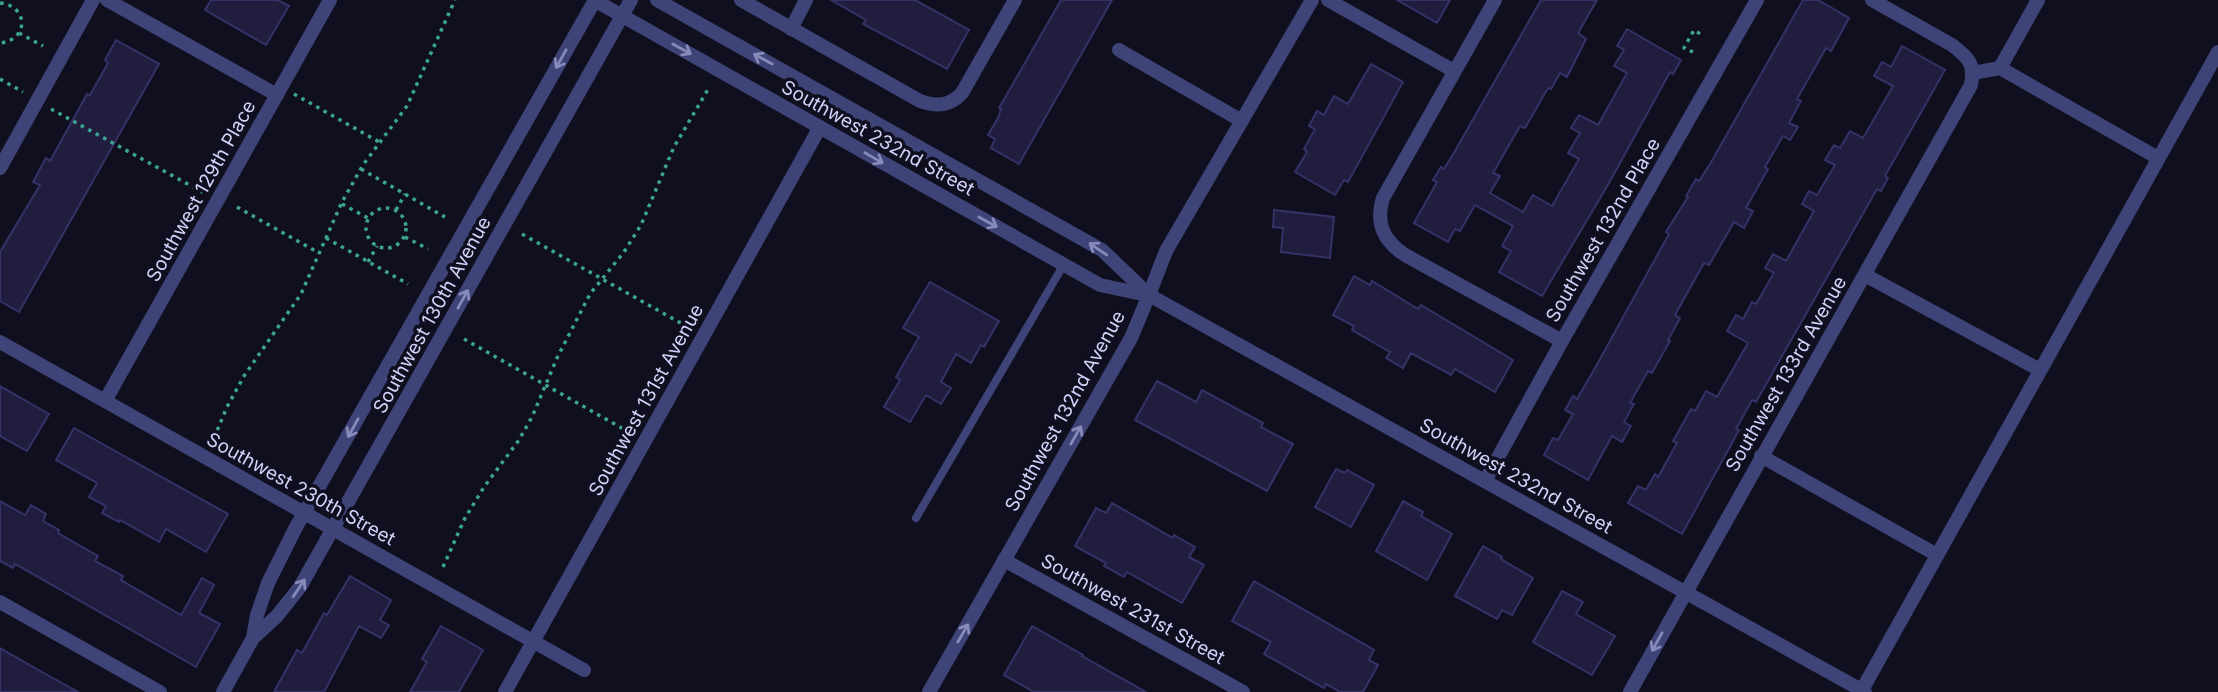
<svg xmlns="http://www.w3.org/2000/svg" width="2218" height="692" viewBox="0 0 2218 692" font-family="Inter,sans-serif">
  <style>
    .building { fill: #201d3e; stroke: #363267; stroke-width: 2 }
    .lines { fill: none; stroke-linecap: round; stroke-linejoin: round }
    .path { stroke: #3ca492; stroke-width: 3.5; stroke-dasharray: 3.5 5; stroke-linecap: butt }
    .service { stroke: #3f4478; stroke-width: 8 }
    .minor { stroke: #3f4478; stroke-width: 14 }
    .tertiary { stroke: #3f4478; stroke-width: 14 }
    .oneway { stroke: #888bb9 }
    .labels { text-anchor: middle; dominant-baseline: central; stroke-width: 7; stroke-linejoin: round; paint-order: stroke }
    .street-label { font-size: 19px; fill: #d2d2fa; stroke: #100f1f }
  </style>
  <rect width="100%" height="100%" fill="#100f1f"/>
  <g class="building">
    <path d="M211,0h67l11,6 -23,39 -61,-35z"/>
    <path d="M831,0h84l54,30 -22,39 -84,-45 3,-4z"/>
    <path d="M1061,0h51l-93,164 -28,-16 4,-9 -7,-4 10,-17 3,-9 -2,-1z"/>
    <path d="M1397,0h53l-13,23z"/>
    <path d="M1541,0h56l-19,33 8,6 -19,38 -7,-4 -9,16 -3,-1 -23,40 -5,-2 -27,47 7,3 -10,17 33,19 10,-17 19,11 27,-47 -11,-6 12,-20 -9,-5 8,-13 19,10 29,-52 -13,-7 10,-16 -7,-4 10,-17 54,31 -8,14 -3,-2 -61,111 -67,113 -43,-24 12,-21 -9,-5 11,-20 -38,-21 -15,26 -5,-2 -7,13 -34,-19 23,-41 -4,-2 8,-13 3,2 11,-18z"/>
    <path d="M1803,0h15l31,18 -18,33 -5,-3 -29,51 4,2 -12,22 9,4 -8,13 -7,-4 -18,31 3,2 -22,39 7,3 -9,17 -10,-6 -25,43 -5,-2 -29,52 5,3 -12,22 2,1 -18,32 -4,-2 -18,32 4,1 -10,18 7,4 -9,16 -10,-6 -24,44 -44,-25 9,-17 5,2 15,-26 -8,-4 8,-14 4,3 18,-31 74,-134 -3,-2 22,-35 -2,-1 10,-17 3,2 11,-17z"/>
    <path d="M116,40l43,24 -140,248 -19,-11v-49l40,-67 -7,-3 13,-24 4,3 37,-67 3,1 18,-32 -3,-3z"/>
    <path d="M1902,46l43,24 -60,106 3,2 -7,13 -4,-2 -121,213 -4,-2 -16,29 3,1 -13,24 -44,80 -54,-31 10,-17 8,4 9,-16 3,3 19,-34 -4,-2 18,-32 4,2 11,-20 11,6 31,-54 -21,-12 9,-16 7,4 9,-17 4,2 18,-31 -9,-5 8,-14 13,7 28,-50 -12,-7 7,-13 8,4 18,-30 -10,-5 9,-15 6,3 10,-17 13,7 30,-52 -19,-10 8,-14 9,5z"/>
    <path d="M1371,64l32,18 -55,100 -4,-2 -9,15 -40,-23 12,-20 -3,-3 11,-20 -6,-3 8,-15 7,4 10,-19 14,8z"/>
    <path d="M1274,210l60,7 -4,41 -49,-6 2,-24 -10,-1z"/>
    <path d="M1354,276l16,9 2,-4 46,28 3,-4 92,55 -18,32 -40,-23 -4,6 -40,-22 -8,15 -17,-10 4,-6 -38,-22 2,-4 -21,-11z"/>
    <path d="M930,282l69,39 -15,26 -3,-2 -10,18 -15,-9 -15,28 10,6 -10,16 -15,-9 -16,27 -26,-15 16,-27 -4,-3 23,-40 -16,-9z"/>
    <path d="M1157,381l39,21 6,-12 61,33 -2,4 32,17 -26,47 -132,-71z"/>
    <path d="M0,386l49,28 -22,37 -27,-15z"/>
    <path d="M74,428l154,86 -22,38 -40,-23 -7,13 -39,-22 -1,2 -17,-9 4,-7 -17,-9 8,-14 -41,-23z"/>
    <path d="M1336,469l9,4 2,-3 27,15 -23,42 -36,-20z"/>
    <path d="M0,501l25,14 6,-10 15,9 -3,7 16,9 -1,3 40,23 -3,5 28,15 -2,4 60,35 21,-37 12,7 -15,28 21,11 -24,43 -181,-103 -2,4 -13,-7z"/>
    <path d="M1403,501l20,11 -2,4 31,18 -25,46 -51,-29z"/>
    <path d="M1112,503l61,35 1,-3 21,12 -6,10 15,8 -22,38 -55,-31 -3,5 -20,-11 2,-3 -31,-17 21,-38 10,5z"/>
    <path d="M1483,546l19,11 -1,2 32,19 -21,37 -10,-5 -5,9 -42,-23z"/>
    <path d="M350,576l41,24 -11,20 9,5 -8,13 -22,-12 -35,66h-50l23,-42 5,3 22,-40 3,2z"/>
    <path d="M1254,581l120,69 -5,10 9,5 -15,27h-23l-14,-8 -2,4 -60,-34 7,-12 -39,-21z"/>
    <path d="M1562,591l21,11 -7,12 39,22 -23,39 -59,-33z"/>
    <path d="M441,626l42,24 -24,42h-49l17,-30 -5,-3z"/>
    <path d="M1032,626l51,29 -1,1 64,36h-112l-30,-17z"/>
    <path d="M0,648l42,24 36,20h-78z"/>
  </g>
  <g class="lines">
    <g class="path">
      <path d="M0,3c29,3 29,37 0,40"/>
      <path d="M19,33l24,13"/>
      <path d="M1693,52l-9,-4 10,-18 8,5"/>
      <path d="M0,79l23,13"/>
      <path d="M294,94l87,49"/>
      <path d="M51,109l153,84"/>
      <path d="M361,169l84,48"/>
      <path d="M342,204l26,14"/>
      <path d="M237,207l82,46"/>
      <circle cx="386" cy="228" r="20"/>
      <path d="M396,210l9,-16"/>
      <path d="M522,234l164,92"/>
      <path d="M405,237l23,12"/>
      <path d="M326,238l82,46"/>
      <path d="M368,262l9,-16"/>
      <path d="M464,339l163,92"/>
      <path d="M214,438l13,-31 17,-31 57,-82 41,-92 21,-37 44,-59 48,-106"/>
      <path d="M443,567l22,-49 19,-31 35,-47 13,-23 25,-59 33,-64 34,-42 17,-27 33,-78 36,-61"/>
    </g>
    <path class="service" d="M916,518l148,-254"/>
    <g class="minor">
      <path d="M107,0l170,95"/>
      <path d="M741,0l179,101c17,6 30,5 42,-8l53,-93"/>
      <path d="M1328,0l126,71"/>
      <path d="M1495,0l-112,198c-8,26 1,43 22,57l157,86"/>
      <path d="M2038,0l-38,68 158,90"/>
      <path d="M791,29l15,-29"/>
      <path d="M1119,50l123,71"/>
      <path d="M1973,73l27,-5"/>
      <path d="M0,168l93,-168"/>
      <path d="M1865,275l175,95"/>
      <path d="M0,342l584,328"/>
      <path d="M105,401l225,-401"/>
      <path d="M1761,456l176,99"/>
      <path d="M1485,481l77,-140 195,-341"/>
      <path d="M1004,560l239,132"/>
      <path d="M0,602l160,90"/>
      <path d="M253,638l24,-22 23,-29 331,-587"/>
      <path d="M1862,690l356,-638"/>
      <path d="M223,692l30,-54 4,-23 11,-32 27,-54 300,-529"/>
      <path d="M505,692l315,-565"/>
      <path d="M929,692l202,-354 18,-43"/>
      <path d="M1630,692l341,-607c4,-21 -2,-27 -19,-40l-80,-45"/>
    </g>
    <g class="tertiary">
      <path d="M594,0l506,285 47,10"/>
      <path d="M657,0l445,250 47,45 716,397"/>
      <path d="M1149,295l17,-44 146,-251"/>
    </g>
  </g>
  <defs><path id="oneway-shaft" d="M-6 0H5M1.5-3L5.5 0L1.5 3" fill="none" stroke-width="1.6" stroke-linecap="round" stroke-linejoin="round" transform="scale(1.75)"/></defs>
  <g class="oneway">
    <use href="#oneway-shaft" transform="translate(682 49) rotate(29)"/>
    <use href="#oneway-shaft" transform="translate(561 59) rotate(119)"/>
    <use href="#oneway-shaft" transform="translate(763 59) rotate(-151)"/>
    <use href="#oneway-shaft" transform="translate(874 158) rotate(30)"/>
    <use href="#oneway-shaft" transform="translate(988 222) rotate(29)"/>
    <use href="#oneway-shaft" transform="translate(1098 249) rotate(-146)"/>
    <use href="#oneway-shaft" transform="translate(463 299) rotate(-61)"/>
    <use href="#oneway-shaft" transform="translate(353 428) rotate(119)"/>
    <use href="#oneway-shaft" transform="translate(1076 435) rotate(-60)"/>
    <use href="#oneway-shaft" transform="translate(299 588) rotate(-56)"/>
    <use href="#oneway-shaft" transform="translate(963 633) rotate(-60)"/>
    <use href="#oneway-shaft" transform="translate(1657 642) rotate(119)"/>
  </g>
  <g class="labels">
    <g class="street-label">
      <text transform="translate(878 138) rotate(29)">Southwest 232nd Street</text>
      <text transform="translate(201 191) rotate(-61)">Southwest 129th Place</text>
      <text transform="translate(1603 230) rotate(-60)">Southwest 132nd Place</text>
      <text transform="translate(432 315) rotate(-61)">Southwest 130th Avenue</text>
      <text transform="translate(1786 374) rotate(-60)">Southwest 133rd Avenue</text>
      <text transform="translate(646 400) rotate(-61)">Southwest 131st Avenue</text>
      <text transform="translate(1065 411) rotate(-61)">Southwest 132nd Avenue</text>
      <text transform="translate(1516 476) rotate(29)">Southwest 232nd Street</text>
      <text transform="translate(301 489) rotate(29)">Southwest 230th Street</text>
      <text transform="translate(1133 609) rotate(29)">Southwest 231st Street</text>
    </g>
  </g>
</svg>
